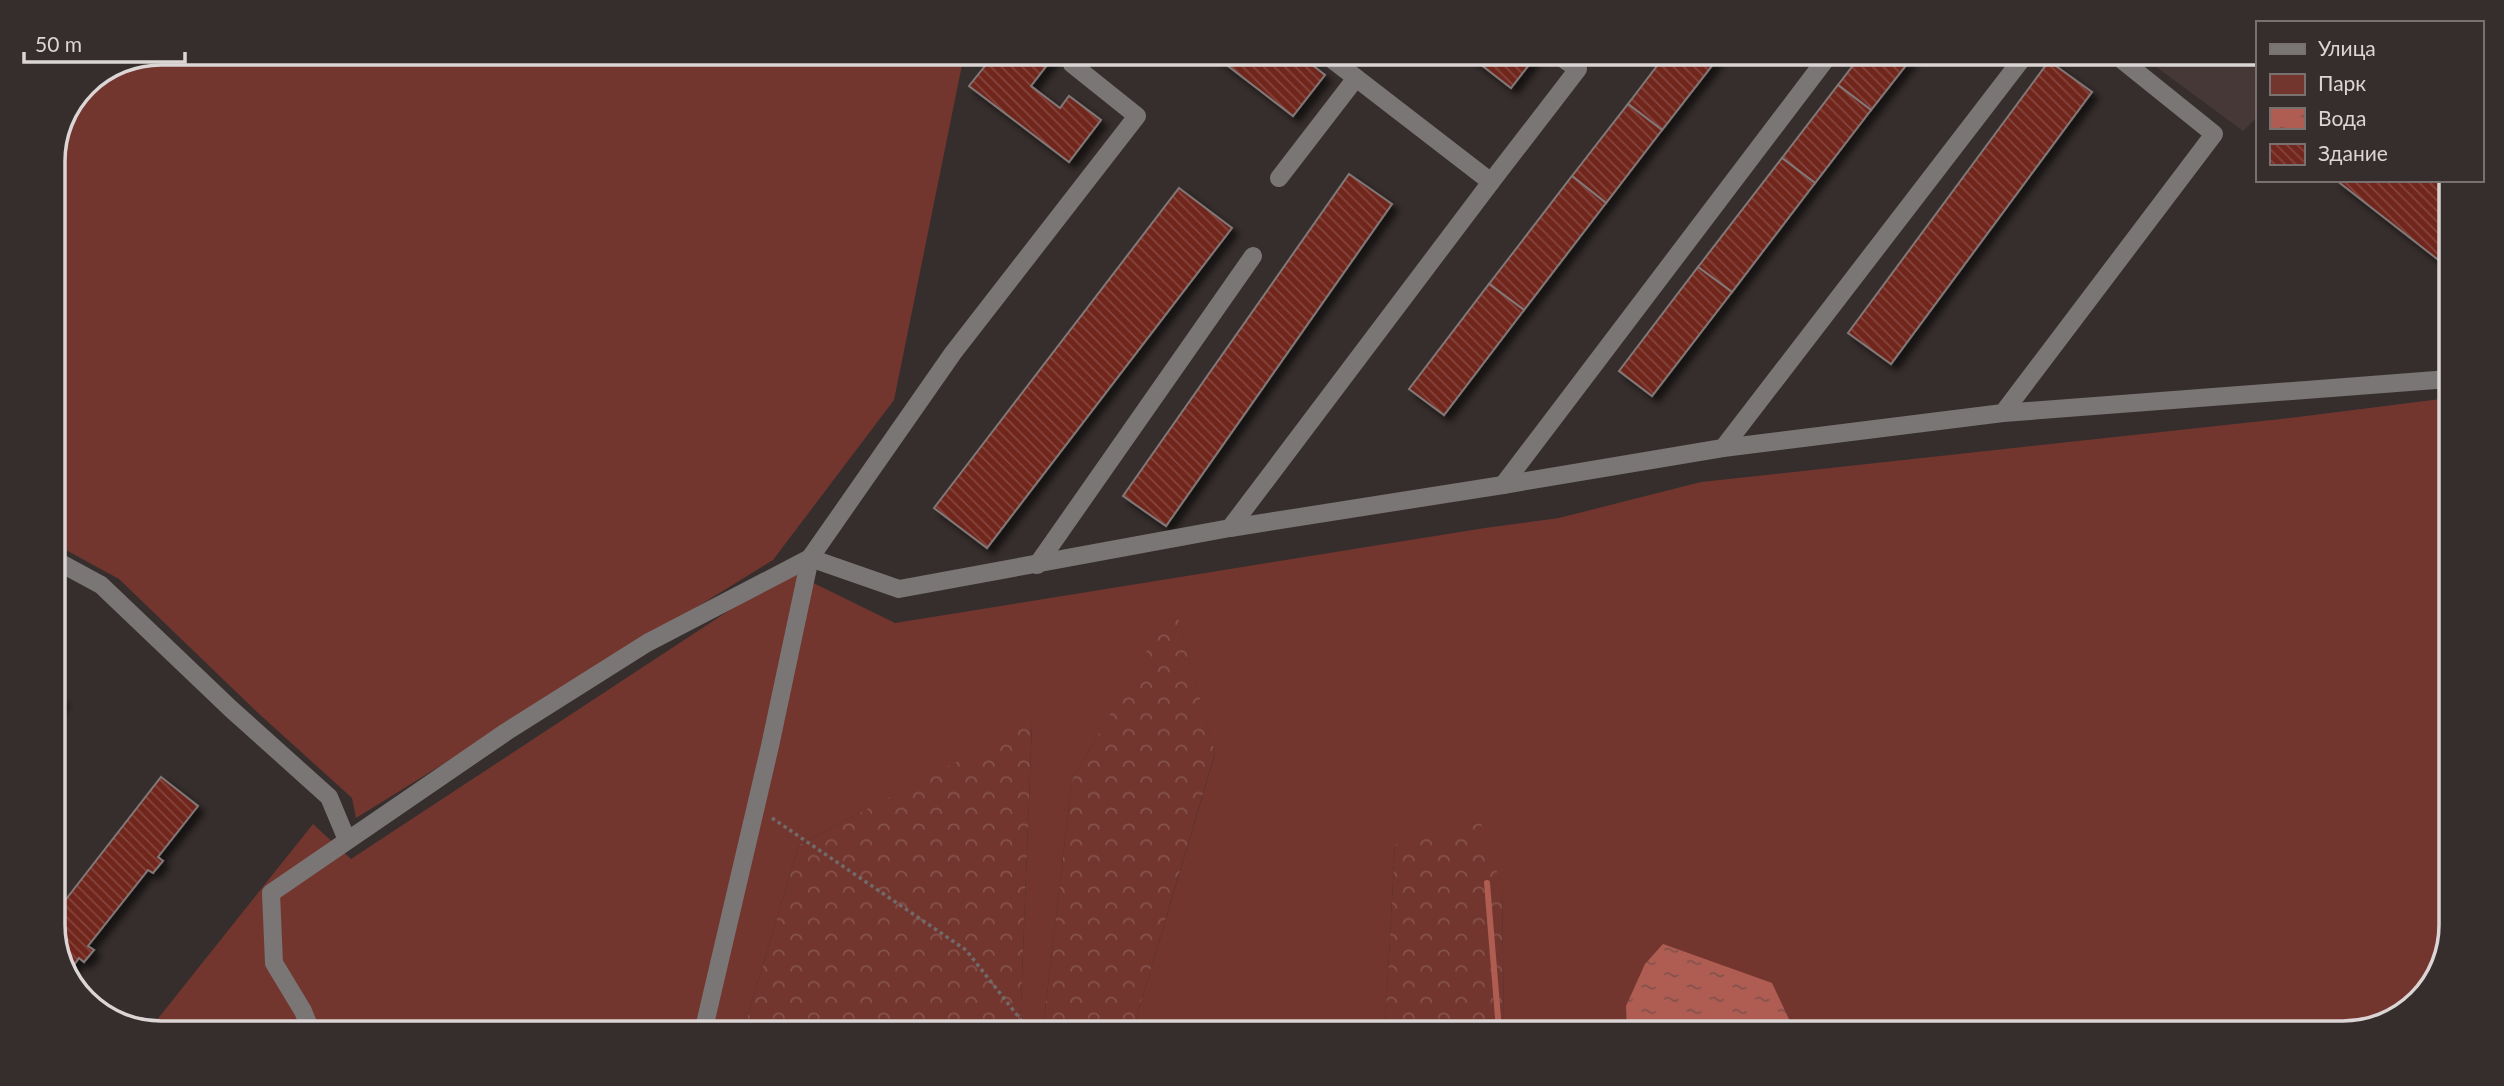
<svg xmlns="http://www.w3.org/2000/svg" width="2504" height="1086" viewBox="0 0 2504 1086" font-family="Lato,sans-serif">
  <style>
    .built { fill: #463836 }
    .green { fill: #72362f }
    .forest { fill: url(#forest-crowns) }
    .water { fill: url(#water-ripples) }
    .lines { fill: none; stroke-linecap: round; stroke-linejoin: round }
    .stream { stroke: #af5d53; stroke-width: 6 }
    .building { fill: url(#building-back-hatch); stroke: #817877; stroke-width: 2; filter: url(#shadow) }
    .path { stroke: #706a69; stroke-width: 3.5; stroke-dasharray: 3.5 3.5; stroke-linecap: butt }
    .minor { stroke: #7a7675; stroke-width: 18 }
    .rim { fill: none; stroke: #dbd6d5; stroke-width: 3.5 }
  </style>
  <defs>
    <pattern id="forest-crowns" width="20" height="18" patternUnits="userSpaceOnUse" patternTransform="scale(1.75)"><rect width="20" height="18" fill="#72362f"/><path d="M2 6a3 3 0 1 1 6 0M12 15a3 3 0 1 1 6 0" fill="none" stroke="#86524c"/></pattern>
    <pattern id="water-ripples" width="26" height="14" patternUnits="userSpaceOnUse" patternTransform="scale(1.75)"><rect width="26" height="14" fill="#af5d53"/><path d="M2 4q2-2 4 0t4 0M15 11q2-2 4 0t4 0" fill="none" stroke="#83514b"/></pattern>
    <pattern id="building-back-hatch" width="6" height="6" patternUnits="userSpaceOnUse" patternTransform="scale(1.75)"><rect width="6" height="6" fill="#71261e"/><path d="M-1 5l2 2M0 0l6 6M5-1l2 2" fill="none" stroke="#85453e"/></pattern>
    <filter id="shadow"><feDropShadow dx="6" dy="6" stdDeviation="3.5" flood-color="#0009"/></filter>
  </defs>
  <rect width="100%" height="100%" fill="#362e2d"/>
  <path class="built" d="M2147,60h110v57l-14,14z"/>
  <g class="green">
    <path d="M160,53l804,2 -70,345 -121,160 -417,258 -4,-20 -96,-87 -137,-132 -66,-36v-389l31,-70z"/>
    <path d="M2449,398l-6,569 -39,48 -60,18 -840,-3 -2,-143 -107,-42 -10,185 -252,-1 82,-275 -41,-150 -102,176 -29,249h-23l12,-306 -233,122 -55,183 -592,-2 161,-202 38,35 438,-288 106,52 590,-95 74,-10 142,-36 580,-63z"/>
  </g>
  <g class="forest">
    <path d="M1174,603l41,150 -82,276h-90l29,-249z"/>
    <path d="M1032,722l-12,307 -276,-1 55,-183z"/>
    <path d="M1481,823l21,64 2,143h-119l10,-185z"/>
  </g>
  <path class="water" d="M1663,944l109,39 23,49 -168,-1 -1,-25 19,-42z"/>
  <g class="lines">
    <path class="stream" d="M1487,883l12,147"/>
  </g>
  <g class="building">
    <path d="M993,56h61l-23,30 29,22 9,-12 32,24 -32,42 -100,-76z"/>
    <path d="M1215,56l63,1 6,5 4,-5h14l23,18 -32,41z"/>
    <path d="M1471,57h64l-24,31z"/>
    <path d="M1663,58h55l-56,72 -34,-26z"/>
    <path d="M1858,59h53l-40,51 -33,-25z"/>
    <path d="M2049,61l43,31 -201,272 -43,-31z"/>
    <path d="M1838,85l33,25 -56,73 -33,-25z"/>
    <path d="M1628,104l34,26 -56,73 -34,-27z"/>
    <path d="M1782,158l33,25 -83,109 -34,-25z"/>
    <path d="M1349,174l43,30 -226,322 -43,-30z"/>
    <path d="M1572,176l34,27 -82,107 -35,-26z"/>
    <path d="M2336,180h115l-1,89z"/>
    <path d="M1179,188l53,40 -245,320 -53,-40z"/>
    <path d="M1698,267l34,25 -80,104 -33,-25z"/>
    <path d="M1489,284l35,26 -80,105 -35,-26z"/>
    <path d="M53,694l9,6 -9,12z"/>
    <path d="M161,777l37,29 -40,51 5,4 -10,12 -5,-3 -60,76 6,4 -10,12 -5,-4 -11,15 -15,-40v-17z"/>
  </g>
  <g class="lines">
    <path class="path" d="M772,818l194,132 62,79"/>
    <g class="minor">
      <path d="M1329,57l162,125 87,-113 -16,-11"/>
      <path d="M1826,59l-323,426 220,-37 299,-389"/>
      <path d="M1279,178l77,-100"/>
      <path d="M2003,413l446,-34"/>
      <path d="M1723,448l280,-35 211,-279 -92,-74"/>
      <path d="M1230,528l261,-346"/>
      <path d="M53,559l48,26 130,124 98,88 18,43"/>
      <path d="M1037,565l216,-309"/>
      <path d="M309,1026l-6,-15 -29,-48 -3,-70 235,-161 141,-89 163,-85 89,31 331,-61 273,-43"/>
      <path d="M704,1028l66,-282 40,-188 143,-205 184,-237 -65,-52 6,-8"/>
    </g>
  </g>
  <path d="M0 0H2504V1086H0ZM161 65H2343A96 96 0 0 1 2439 161V925A96 96 0 0 1 2343 1021H161A96 96 0 0 1 65 925V161A96 96 0 0 1 161 65Z" fill="#362e2d" fill-rule="evenodd"/>
  <path class="rim" d="M161 65H2343A96 96 0 0 1 2439 161V925A96 96 0 0 1 2343 1021H161A96 96 0 0 1 65 925V161A96 96 0 0 1 161 65Z"/>
  <rect x="2256" y="21" width="228" height="161" fill="#362e2d" stroke="#787170" stroke-width="2"/>
  <rect x="2270" y="44" width="35" height="10" fill="#7a7675" stroke="#787170" stroke-width="2"/>
  <text x="2318" y="56" font-size="21" fill="#dbd6d5">Улица</text>
  <rect x="2270" y="74" width="35" height="21" fill="#72362f" stroke="#787170" stroke-width="2"/>
  <text x="2318" y="91" font-size="21" fill="#dbd6d5">Парк</text>
  <rect x="2270" y="108" width="35" height="21" fill="url(#water-ripples)" stroke="#787170" stroke-width="2"/>
  <text x="2318" y="126" font-size="21" fill="#dbd6d5">Вода</text>
  <rect x="2270" y="144" width="35" height="21" fill="url(#building-back-hatch)" stroke="#787170" stroke-width="2"/>
  <text x="2318" y="161" font-size="21" fill="#dbd6d5">Здание</text>
  <path d="M24 52v10h161v-10" fill="none" stroke="#dbd6d5" stroke-width="3.5"/>
  <text x="35" y="52" font-size="21" fill="#dbd6d5" stroke="#362e2d" stroke-width="5" paint-order="stroke">50 m</text>
</svg>
